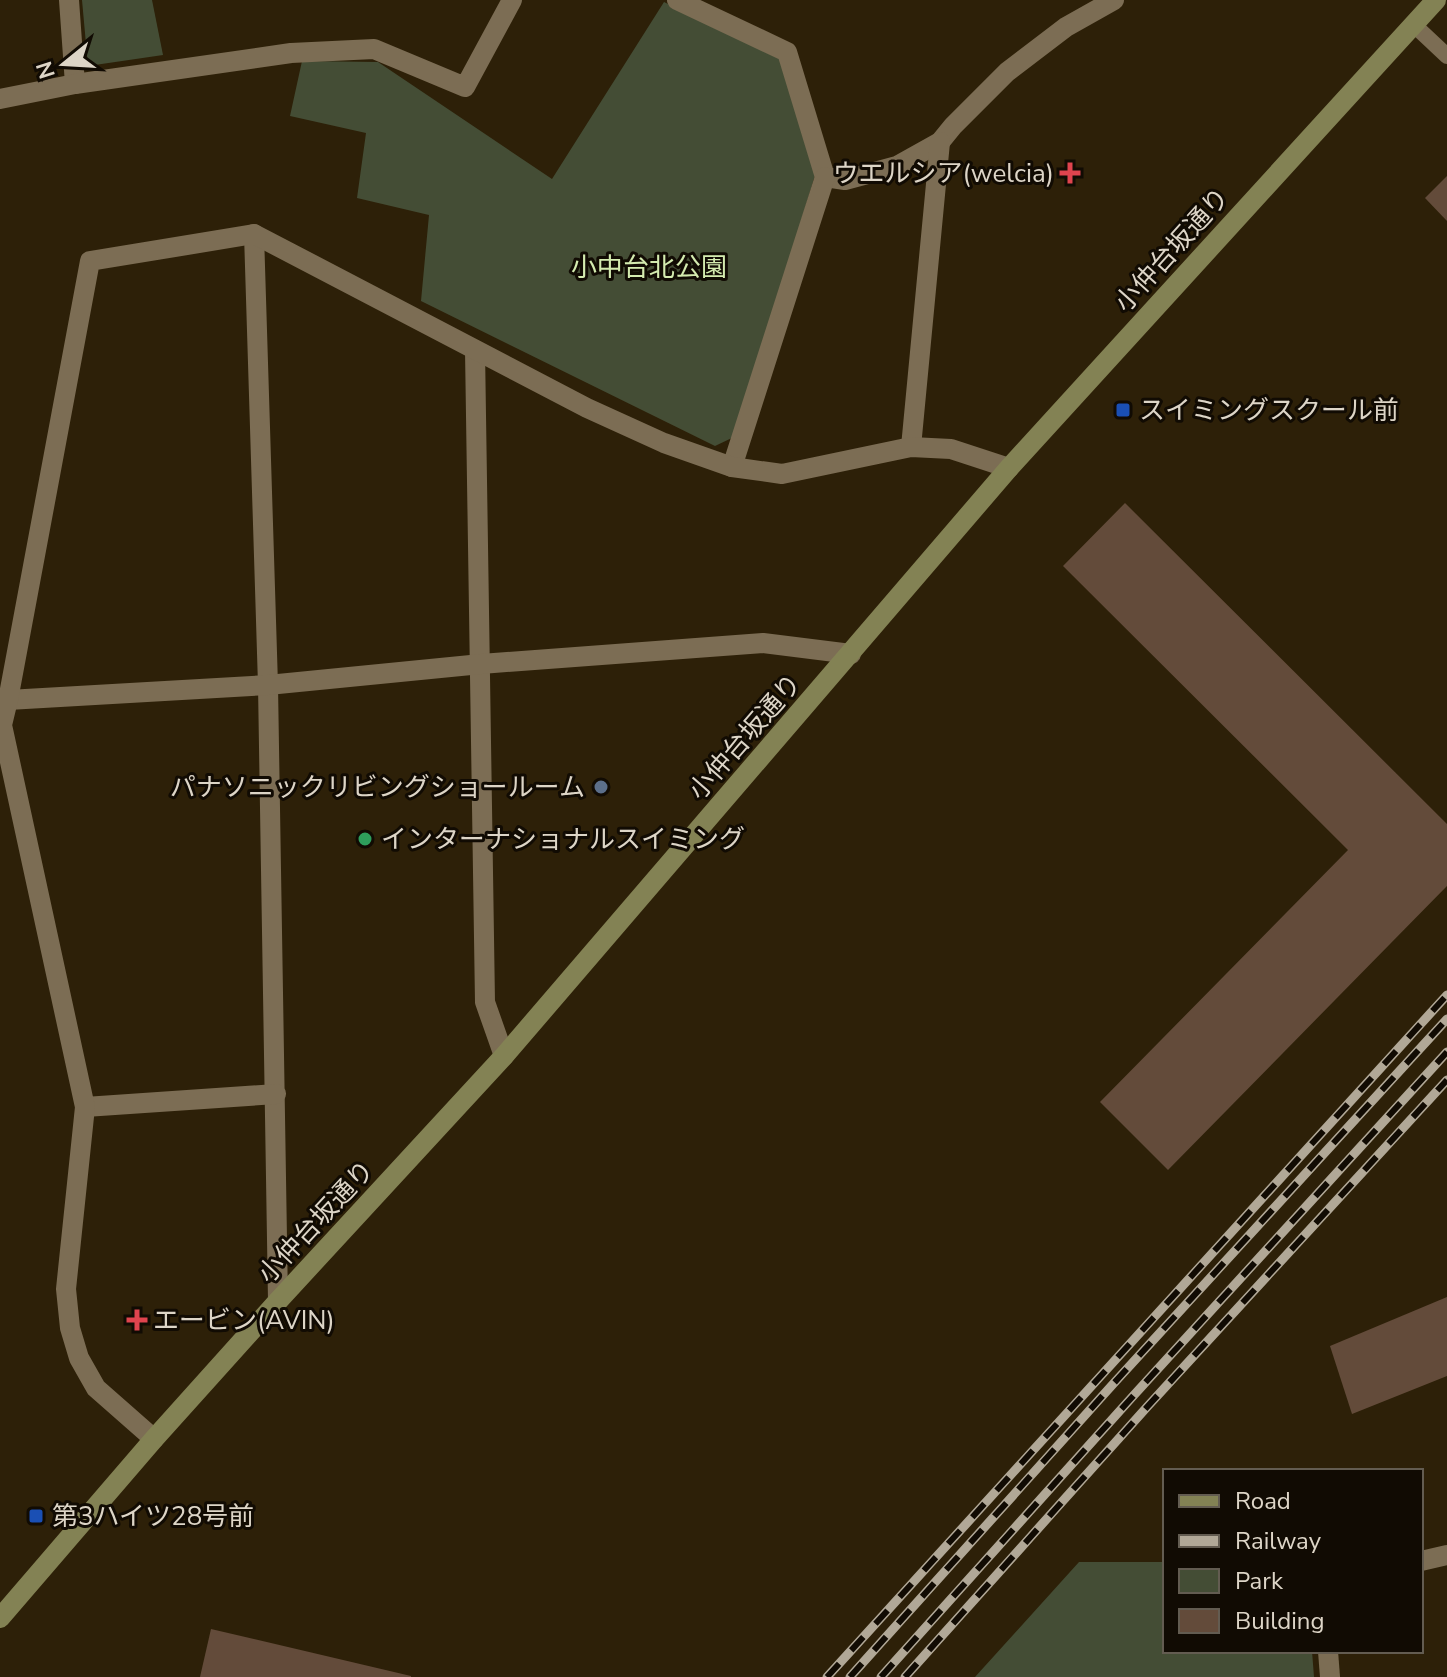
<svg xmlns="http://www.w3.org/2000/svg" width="1447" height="1677" viewBox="0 0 1447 1677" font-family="'Nunito Sans','Noto Sans JP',sans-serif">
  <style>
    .green { fill: #444d35 }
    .building { fill: #634b3a }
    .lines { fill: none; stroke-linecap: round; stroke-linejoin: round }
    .lane { stroke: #7c6d54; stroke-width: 16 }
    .street { stroke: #7c6d54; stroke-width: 20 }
    .secondary { stroke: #838254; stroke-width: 20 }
    .rail-casing { stroke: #b1a897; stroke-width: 9 }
    .rail { stroke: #110b03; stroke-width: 6; stroke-dasharray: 18; stroke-linecap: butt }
    .health-dot { fill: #e0444e; stroke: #110b03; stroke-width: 3 }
    .transit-dot { fill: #1a4fb4; stroke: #110b03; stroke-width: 3 }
    .service-dot { fill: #5c6f8a; stroke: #110b03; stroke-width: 3 }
    .leisure-dot { fill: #2e9e5b; stroke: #110b03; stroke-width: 3 }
    .labels { text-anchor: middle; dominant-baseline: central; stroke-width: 6; stroke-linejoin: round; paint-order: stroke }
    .poi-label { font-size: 26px; fill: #ddd5c7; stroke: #110b03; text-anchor: start }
    .street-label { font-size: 26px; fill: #ddd5c7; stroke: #110b03 }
    .park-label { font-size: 26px; fill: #d4ebaf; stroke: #110b03 }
  </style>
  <rect width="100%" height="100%" fill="#2d2008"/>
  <g class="green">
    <path d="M82,0h70l11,55 -75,11z"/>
    <path d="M664,2l116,57 36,113 -80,264 -21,10 -294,-145 8,-86 -72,-17 9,-65 -76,-17 12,-55 76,1 174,117z"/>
    <path d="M1079,1562h86v89h147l2,26h-339z"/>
  </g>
  <g class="building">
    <path d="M1447,176v45l-22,-23z"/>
    <path d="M1125,503l322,321v62l-279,284 -68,-68 248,-252 -285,-284z"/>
    <path d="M1447,1297v79l-95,38 -22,-68z"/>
    <path d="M211,1629l200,47v1h-211z"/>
  </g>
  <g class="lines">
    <path class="lane" d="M1413,24l34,32"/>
    <g class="street">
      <path d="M69,0l6,84"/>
      <path d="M677,0l110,52 38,125 20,3 52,-14 43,-24 13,-16 54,-54 59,-45 48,-27"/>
      <path d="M0,99l75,-15 216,-31 83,-4 91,38 47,-87"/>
      <path d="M254,234l14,451 10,616"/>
      <path d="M475,350l10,652 19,54"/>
      <path d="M911,447l29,-305"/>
      <path d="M732,467l93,-290"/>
      <path d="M8,700l260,-15 213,-21 282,-21 88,11"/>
      <path d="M85,1107l191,-13"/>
      <path d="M154,1439l-58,-51 -17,-30 -9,-30 -4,-39 19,-182 -83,-382 6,-25 82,-439 164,-27 333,174 77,35 68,24 50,7 129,-27 40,2 58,19"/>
      <path d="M1421,1561l26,-6"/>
      <path d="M1328,1651l2,26"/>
    </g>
    <path class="secondary" d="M0,1618l154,-179 124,-138 226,-245 505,-588 427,-468"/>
    <defs>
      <g id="rail">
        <path d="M827,1677l620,-682"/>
        <path d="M850,1677l264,-294 333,-364"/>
        <path d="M881,1677l253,-282 313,-343"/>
        <path d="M905,1677l242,-270 300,-327"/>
      </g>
    </defs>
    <use href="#rail" class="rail-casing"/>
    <use href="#rail" class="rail"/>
  </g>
  <g class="health-dot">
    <path d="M1066 161h8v8h8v8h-8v8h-8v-8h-8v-8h8z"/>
    <path d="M133 1308h8v8h8v8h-8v8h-8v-8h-8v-8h8z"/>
  </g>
  <g class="transit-dot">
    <rect x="1115" y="402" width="16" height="16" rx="4"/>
    <rect x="28" y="1508" width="16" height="16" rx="4"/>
  </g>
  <circle class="service-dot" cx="601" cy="787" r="8"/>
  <circle class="leisure-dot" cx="365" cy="839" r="8"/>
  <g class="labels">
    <g class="poi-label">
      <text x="1054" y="173" text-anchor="end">ウエルシア(welcia)</text>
      <text x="1139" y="410">スイミングスクール前</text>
      <text x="585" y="787" text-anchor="end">パナソニックリビングショールーム</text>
      <text x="381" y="839">インターナショナルスイミング</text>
      <text x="153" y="1320">エービン(AVIN)</text>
      <text x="52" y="1516">第3ハイツ28号前</text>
    </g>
    <g class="street-label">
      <text transform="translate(1172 250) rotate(-48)">小仲台坂通り</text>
      <text transform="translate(745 737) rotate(-49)">小仲台坂通り</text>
      <text transform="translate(316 1222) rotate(-47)">小仲台坂通り</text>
    </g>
    <g class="park-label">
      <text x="649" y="267">小中台北公園</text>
    </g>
  </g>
  <rect x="1163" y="1469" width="260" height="184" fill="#110b03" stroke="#635c51" stroke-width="2"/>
  <rect x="1179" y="1495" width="40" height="12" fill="#838254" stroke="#635c51" stroke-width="2"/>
  <text x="1235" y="1509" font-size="24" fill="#ddd5c7">Road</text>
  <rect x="1179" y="1535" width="40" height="12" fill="#b1a897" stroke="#635c51" stroke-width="2"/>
  <text x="1235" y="1549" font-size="24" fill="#ddd5c7">Railway</text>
  <rect x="1179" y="1569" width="40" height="24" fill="#444d35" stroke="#635c51" stroke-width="2"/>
  <text x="1235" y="1589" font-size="24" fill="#ddd5c7">Park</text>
  <rect x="1179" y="1609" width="40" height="24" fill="#634b3a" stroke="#635c51" stroke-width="2"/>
  <text x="1235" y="1629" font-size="24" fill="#ddd5c7">Building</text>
  <g transform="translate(64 64) rotate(252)" stroke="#110b03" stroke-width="6" paint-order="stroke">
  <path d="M0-6L14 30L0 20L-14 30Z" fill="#ddd5c7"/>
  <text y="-12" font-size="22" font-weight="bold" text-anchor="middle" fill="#ddd5c7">N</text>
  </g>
</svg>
